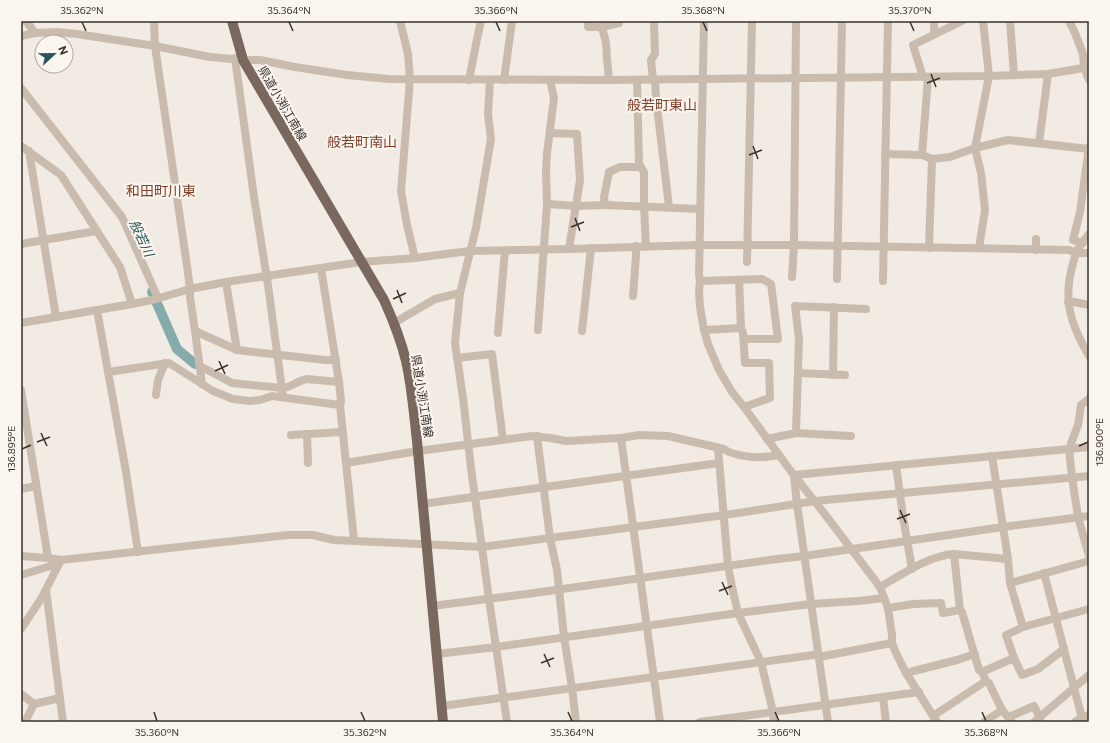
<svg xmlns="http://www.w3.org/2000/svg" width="1110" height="743" viewBox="0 0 1110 743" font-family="Commissioner,'Noto Sans JP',sans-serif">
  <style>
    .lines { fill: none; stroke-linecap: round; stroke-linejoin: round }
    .river { stroke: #84acad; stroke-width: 10 }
    .minor { stroke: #cabbaf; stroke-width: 8 }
    .major { stroke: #7a685f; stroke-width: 10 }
    .ticks { fill: none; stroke: #39312c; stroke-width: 1.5 }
    .labels { text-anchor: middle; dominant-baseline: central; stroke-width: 4; stroke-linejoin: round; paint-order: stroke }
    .street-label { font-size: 12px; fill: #39312c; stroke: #faf5ef }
    .water-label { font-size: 13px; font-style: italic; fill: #255558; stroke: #faf5ef }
    .quarter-label { font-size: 14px; fill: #82402c; stroke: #faf5ef }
    .neatline { fill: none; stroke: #39312c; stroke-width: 1.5 }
    .ticks-label { font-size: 10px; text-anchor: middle; fill: #39312c }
  </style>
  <rect width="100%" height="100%" fill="#f2ebe3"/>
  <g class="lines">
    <path class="river" d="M152,292l25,57 18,15"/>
    <g class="minor">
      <path d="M26,21l9,12"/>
      <path d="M154,21l1,25 33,227 2,16v8l5,34 7,53"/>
      <path d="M400,21l8,33 2,25 -9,112 6,34 8,33"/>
      <path d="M589,21l-1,6h14l4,16 1,16 2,21"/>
      <path d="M704,21l-5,254 1,6 -1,11 1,15 4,23 4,14 11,26 13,22 12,15 46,63 37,47 53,70 8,21 4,27v8l4,10 10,20 31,49"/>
      <path d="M934,21v7l1,6"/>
      <path d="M1010,21l4,54"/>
      <path d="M1069,21l6,12 8,21 1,13 5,13"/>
      <path d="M602,27l17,-4v-2"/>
      <path d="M21,36l14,-3 22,-1 20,2 78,12 55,11 33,3h17l35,7 52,8 42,4 220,1 380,-4 59,-2 41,-7"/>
      <path d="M235,58l19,139 14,88 15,112"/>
      <path d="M923,77l-10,-32 49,-24"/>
      <path d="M469,80l8,-41 4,-18"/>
      <path d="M490,80l-2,34 3,25 -15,89 -16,65 -5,50 8,55 8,70 18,131 18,123"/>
      <path d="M504,80l8,-59"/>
      <path d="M637,80l2,84 5,8v34l2,40"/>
      <path d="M653,80l-2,-20 4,-6 -1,-33"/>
      <path d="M655,80l1,18 13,109"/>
      <path d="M21,88l101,129 36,81"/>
      <path d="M550,133l27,1 3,46 -11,69"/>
      <path d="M1039,143l9,-69"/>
      <path d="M21,146l40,29 59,92 12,37"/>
      <path d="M29,151l27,166"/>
      <path d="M885,154l37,1 10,4 18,-2 25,-9 33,-8 81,9"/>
      <path d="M922,155l6,-78"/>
      <path d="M547,204l29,2 29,-1 95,4"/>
      <path d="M605,205l-1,-8 5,-25 11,-5h17l3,-2"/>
      <path d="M1089,234c-4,5 -8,10 -11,15 -3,6 -4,12 -6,18 -9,35 -1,58 17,89"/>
      <path d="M1036,239v11"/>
      <path d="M1083,243l-10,-3 7,-28 9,-65"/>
      <path d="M21,244l75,-13"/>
      <path d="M929,248l3,-89"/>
      <path d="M979,248l6,-38 -4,-37 -6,-25 14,-72 -6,-55"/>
      <path d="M747,262l5,-241"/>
      <path d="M321,268l18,114 2,19 -1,4 14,135"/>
      <path d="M792,277l2,-32 2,-224"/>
      <path d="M837,279l5,-258"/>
      <path d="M739,280l2,48 2,5 2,30h24l1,35 -26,9"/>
      <path d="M700,281l62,-2 9,5 7,55h-34"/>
      <path d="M883,281l5,-260"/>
      <path d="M226,282l11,68"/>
      <path d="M633,296l3,-41v-9"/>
      <path d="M1068,302h6l15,3"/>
      <path d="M97,310l29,162 12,80"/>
      <path d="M21,323l111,-19 20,-4 38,-11 36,-7 135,-20 54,-4 54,-7 100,-2 131,-4h94l275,5 7,3h13"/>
      <path d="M394,323l41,-24 25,-6"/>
      <path d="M538,330l9,-126 -1,-32 1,-19 7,-55 -4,-18"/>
      <path d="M704,330l37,-2"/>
      <path d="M195,331l42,19 88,10h11"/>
      <path d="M582,331l9,-83"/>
      <path d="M498,333l7,-83"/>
      <path d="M457,358l35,-4 11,86"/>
      <path d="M200,366l32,17 50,5c9,0 16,-8 25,-9l32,3"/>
      <path d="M108,372l61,-9 44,28 20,8 17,2 10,-1 12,-4 68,9"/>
      <path d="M798,373l47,2"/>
      <path d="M833,375l1,-68"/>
      <path d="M21,390l27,168"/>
      <path d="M156,395l2,-15 7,-17"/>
      <path d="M1089,399l-8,6 -3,20 -9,24 3,28 6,40 11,39"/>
      <path d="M796,433l55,3"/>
      <path d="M307,434l1,29"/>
      <path d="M291,435l51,-3"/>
      <path d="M537,436l13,102 7,32 7,67 8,51 4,34"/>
      <path d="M621,438l18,-3 29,1 56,13c7,6 29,9 38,8 6,0 11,-1 16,-2"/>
      <path d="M767,439l29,-6 3,-94 -4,-33 71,3"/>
      <path d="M718,448l10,118 4,21 6,26 23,49 12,50 1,10"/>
      <path d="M992,456l16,103 2,24 13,44"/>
      <path d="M346,463l72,-12 114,-15 18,2 16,3 55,-3 39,284"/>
      <path d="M896,465l7,52 9,52"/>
      <path d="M794,475l295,-28"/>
      <path d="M794,476l3,28 31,218"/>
      <path d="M21,489l15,-3"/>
      <path d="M422,504l297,-41"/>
      <path d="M21,556l27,2 13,2 227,-25h25l21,5 148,7 243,-32 90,-14 274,-25"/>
      <path d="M1044,573l39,149"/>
      <path d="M21,575l33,-10 6,-4"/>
      <path d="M1010,583l79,-22"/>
      <path d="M880,587c21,-12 50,-32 74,-33l54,5"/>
      <path d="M46,590l17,132"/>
      <path d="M432,606l95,-12 242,-34 35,-4 199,-29 86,-11"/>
      <path d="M888,608l25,-4 28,-1 2,10 17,-3"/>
      <path d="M21,629l20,-30 20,-39"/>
      <path d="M1064,649l-26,20 -16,6 -8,-17 -8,-23 17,-8 66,-18"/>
      <path d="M437,654l59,-7 242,-34 73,-9 48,-3 25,-3"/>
      <path d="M982,672l32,-14"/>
      <path d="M906,673l51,-13 18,-6"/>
      <path d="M986,681l3,2 13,27 10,12"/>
      <path d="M21,694l13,10"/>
      <path d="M883,697l3,25"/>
      <path d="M442,706l371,-51 11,1 68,-13"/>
      <path d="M933,716l53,-35 -4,-9 -3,-2 -17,-58 -2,-2 -6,-56"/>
      <path d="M1009,717l25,-11 6,12"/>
      <path d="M25,722l9,-18 26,-6"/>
      <path d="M700,722l219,-30"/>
      <path d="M984,722l18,-12"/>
      <path d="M1034,722l55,-47"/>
      <path d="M1075,722l7,-5 7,-2"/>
    </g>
    <path class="major" d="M232,21l11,39 141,240c9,20 17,40 22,61 6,26 8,54 11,80l26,281"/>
  </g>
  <path class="ticks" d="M82,22l4,9M289,22l4,9M496,22l4,9M703,22l4,9M910,22l4,9M931,74l5,13M927,83l13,-5M753,146l5,13M749,155l13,-5M575,218l5,13M571,227l13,-5M397,290l5,13M393,299l13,-6M219,361l6,13M215,371l13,-6M41,433l6,13M37,442l13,-5M1079,446l9,-4M22,449l9,-4M900,510l6,13M897,519l13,-5M722,582l6,13M719,591l13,-5M544,654l6,13M541,663l13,-5M154,712l3,9M361,712l4,9M568,712l4,9M775,712l4,9M982,712l4,9"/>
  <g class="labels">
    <g class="street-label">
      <text transform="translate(283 103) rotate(60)">県道小渕江南線</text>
      <text transform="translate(423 396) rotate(81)">県道小渕江南線</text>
    </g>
    <g class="water-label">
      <text transform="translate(142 238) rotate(65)">般若川</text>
    </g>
    <g class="quarter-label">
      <text x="662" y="104">般若町東山</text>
      <text x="362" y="141">般若町南山</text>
      <text x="161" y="190">和田町川東</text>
    </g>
  </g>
  <rect width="1110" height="743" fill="none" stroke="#faf5ef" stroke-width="44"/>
  <g transform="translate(54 54) rotate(68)"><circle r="19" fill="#faf5ef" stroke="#ada7a1"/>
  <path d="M0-3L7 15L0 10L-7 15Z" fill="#255558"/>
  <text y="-6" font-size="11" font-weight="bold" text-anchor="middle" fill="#39312c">N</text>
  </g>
  <rect x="22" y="22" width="1066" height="699" class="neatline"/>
  <g class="ticks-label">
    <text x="82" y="14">35.362°N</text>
    <text x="289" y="14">35.364°N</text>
    <text x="496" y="14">35.366°N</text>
    <text x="703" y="14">35.368°N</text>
    <text x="910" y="14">35.370°N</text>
    <text transform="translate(1099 442) rotate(-90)" y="4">136.900°E</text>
    <text transform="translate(11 449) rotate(-90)" y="4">136.895°E</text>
    <text x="157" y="736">35.360°N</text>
    <text x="365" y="736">35.362°N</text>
    <text x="572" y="736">35.364°N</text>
    <text x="779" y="736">35.366°N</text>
    <text x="986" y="736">35.368°N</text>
  </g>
</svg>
